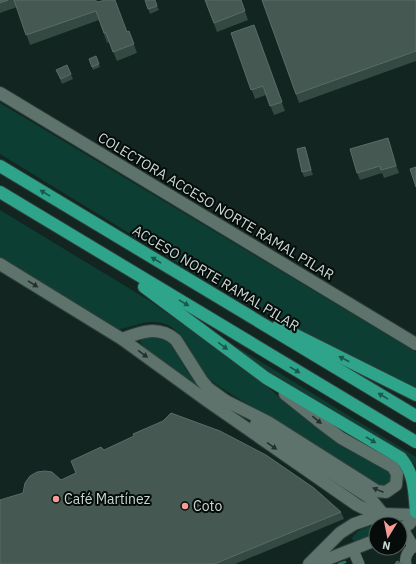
<svg xmlns="http://www.w3.org/2000/svg" width="416" height="564" viewBox="0 0 416 564" font-family="'IBM Plex Sans',sans-serif">
  <style>
    .green { fill: #0c3e33 }
    .lines { fill: none; stroke-linecap: round; stroke-linejoin: round }
    .stream { stroke: #267966; stroke-width: 2.5 }
    .street-casing { stroke: #313e3a; stroke-width: 12 }
    .secondary-casing { stroke: #313e3a; stroke-width: 14 }
    .highway-casing { stroke: #313e3a; stroke-width: 14 }
    .street { stroke: #5d736c; stroke-width: 11 }
    .secondary { stroke: #5d736c; stroke-width: 12 }
    .highway { stroke: #2ea58b; stroke-width: 12 }
    .wall { fill: #354943 }
    .shaded-wall { fill: #20342e }
    .building { fill: #455852; stroke: #5a6c66 }
    .oneway { fill: #1a584a }
    .oneway2 { fill: #24302c }
    .poi-dot { fill: #f59c94; stroke: #050c0a; stroke-width: 1.5 }
    .labels { text-anchor: middle; dominant-baseline: central; stroke-width: 4; stroke-linejoin: round; paint-order: stroke }
    .street-label { font-size: 14px; fill: #cbd7d3; stroke: #050c0a }
    .poi-label { font-size: 14px; fill: #cbd7d3; stroke: #050c0a; text-anchor: start }
  </style>
  <rect width="100%" height="100%" fill="#122520"/>
  <g class="green">
    <path d="M0,103l416,249v38l-154,-79 -81,-46 -181,-111z"/>
    <path d="M0,210l150,91 109,78 31,28 29,22 72,43 1,9 -10,7 -162,-101c-5,-4 -11,-7 -14,-12 -15,-20 -24,-55 -54,-53 -12,0 -22,6 -33,7l-119,-72z"/>
    <path d="M145,337c30,0 29,12 42,34 6,9 14,16 21,23 -15,-10 -62,-39 -68,-53z"/>
    <path d="M237,347l179,110v10l-3,-4 -23,-16 -101,-59 -52,-37z"/>
    <path d="M378,522h6l2,2h-10v11l-20,7 -3,-2 -1,-2c5,-9 17,-12 26,-16z"/>
  </g>
  <g class="lines">
    <path class="stream" d="M339,564l6,-2"/>
    <defs>
      <g id="street">
        <path d="M383,514l11,10"/>
        <path d="M400,530l6,4 7,12 3,1"/>
        <path d="M353,550l6,14"/>
        <path d="M406,564c-2,-7 2,-12 7,-18"/>
      </g>
      <g id="secondary">
        <path d="M0,93l416,251"/>
        <path d="M0,264l122,75 84,61 151,105 6,3 20,6"/>
        <path d="M122,339c18,-7 37,-14 54,1l26,41 6,7 22,16"/>
        <path d="M224,400l44,22 109,69 9,1 10,-7 1,-11 -4,-7 -52,-29 -16,-12 -40,-32"/>
        <path d="M256,424l114,74 13,16"/>
        <path d="M400,530l9,-6 7,-8"/>
        <path d="M309,564l31,-31 14,-9 29,-10 33,1"/>
        <path d="M315,564l61,-24"/>
      </g>
      <g id="highway">
        <path d="M0,166l416,250"/>
        <path d="M0,192l416,250"/>
        <path d="M144,287l122,91 135,80c14,17 13,33 15,54"/>
        <path d="M278,326l138,69"/>
      </g>
    </defs>
    <use href="#street" class="street-casing"/>
    <use href="#secondary" class="secondary-casing"/>
    <use href="#highway" class="highway-casing"/>
    <use href="#street" class="street"/>
    <use href="#secondary" class="secondary"/>
    <use href="#highway" class="highway"/>
  </g>
  <g class="wall">
    <path d="M0,0h95l32,32 2,-1 8,22 -20,8 -8,-19 -2,1 -8,-23 -69,25 -13,-38 -17,6z"/>
    <path d="M145,0l12,6 2,4 -9,4z"/>
    <path d="M205,0h36l7,20 -31,12z"/>
    <path d="M262,0h154v61l-117,42z"/>
    <path d="M254,25l31,86 -11,4 -8,-20 -11,4 -24,-66z"/>
    <path d="M96,56l4,11 -7,3 -4,-11z"/>
    <path d="M56,70l15,4 2,5 -11,5z"/>
    <path d="M388,138l11,35 -15,5 -2,-5 -22,7 -3,-7z"/>
    <path d="M305,147l8,28 -9,2 -2,-5z"/>
    <path d="M104,450l237,62 3,7 -109,45h-235l23,-71 38,-13 15,-7z"/>
  </g>
  <g class="shaded-wall">
    <path d="M388,138l3,8 8,27 -3,-7z"/>
    <path d="M305,147l2,5 6,23 -2,-5z"/>
  </g>
  <g class="building">
    <path d="M0,0h8l-8,3z"/>
    <path d="M14,0h81l3,2 7,-2h10l12,32 2,-1 5,13 -21,8 -7,-19h-2l-8,-22 -70,24z"/>
    <path d="M145,0h10l2,6 -9,3z"/>
    <path d="M205,0h36l4,11 -31,12z"/>
    <path d="M262,0h154v51l-120,43z"/>
    <path d="M254,25l28,77 -12,4 -7,-20 -12,4 -20,-57z"/>
    <path d="M96,56l3,8 -7,3 -3,-8z"/>
    <path d="M67,65l4,9 -10,5 -5,-9z"/>
    <path d="M388,138l8,28 -15,4 -1,-4 -23,7 -7,-24z"/>
    <path d="M305,147l6,23 -9,2 -5,-23z"/>
    <path d="M416,167v20l-6,-18z"/>
    <path d="M171,413l49,18 46,24 48,33 27,24 -127,52h-214v-64l23,-7 2,-10 5,-7 7,-4 8,-1 7,1 9,8 15,-7 -5,-12 30,-14 3,3 30,-14 -1,-2 30,-13z"/>
    <path d="M397,561l6,3h-8z"/>
  </g>
  <defs><path id="oneway-solid" d="M-6-.8H1V-3.2L6.5 0L1 3.2V.8H-6Z"/></defs>
  <g class="oneway">
    <use href="#oneway-solid" transform="translate(45 193) rotate(-149)"/>
    <use href="#oneway-solid" transform="translate(156 260) rotate(-149)"/>
    <use href="#oneway-solid" transform="translate(184 303) rotate(31)"/>
    <use href="#oneway-solid" transform="translate(223 346) rotate(37)"/>
    <use href="#oneway-solid" transform="translate(344 359) rotate(-153)"/>
    <use href="#oneway-solid" transform="translate(295 370) rotate(31)"/>
    <use href="#oneway-solid" transform="translate(383 396) rotate(-149)"/>
    <use href="#oneway-solid" transform="translate(371 440) rotate(31)"/>
  </g>
  <g class="oneway2">
    <use href="#oneway-solid" transform="translate(33 284) rotate(32)"/>
    <use href="#oneway-solid" transform="translate(143 354) rotate(36)"/>
    <use href="#oneway-solid" transform="translate(317 420) rotate(39)"/>
    <use href="#oneway-solid" transform="translate(272 446) rotate(35)"/>
    <use href="#oneway-solid" transform="translate(378 490) rotate(-158)"/>
  </g>
  <g class="poi-dot">
    <circle cx="56" cy="499" r="4"/>
    <circle cx="185" cy="506" r="4"/>
  </g>
  <g class="labels">
    <g class="street-label">
      <text transform="translate(216 206) rotate(31)">COLECTORA ACCESO NORTE RAMAL PILAR</text>
      <text transform="translate(216 278) rotate(31)">ACCESO NORTE RAMAL PILAR</text>
    </g>
    <g class="poi-label">
      <text x="64" y="499">Café Martínez</text>
      <text x="193" y="506">Coto</text>
    </g>
  </g>
  <g transform="translate(388 536) rotate(190)"><circle r="19" fill="#050c0a" stroke="#545d5a"/>
  <path d="M0-3L7 15L0 10L-7 15Z" fill="#f59c94"/>
  <text y="-6" font-size="11" font-weight="bold" text-anchor="middle" fill="#cbd7d3">N</text>
  </g>
</svg>
